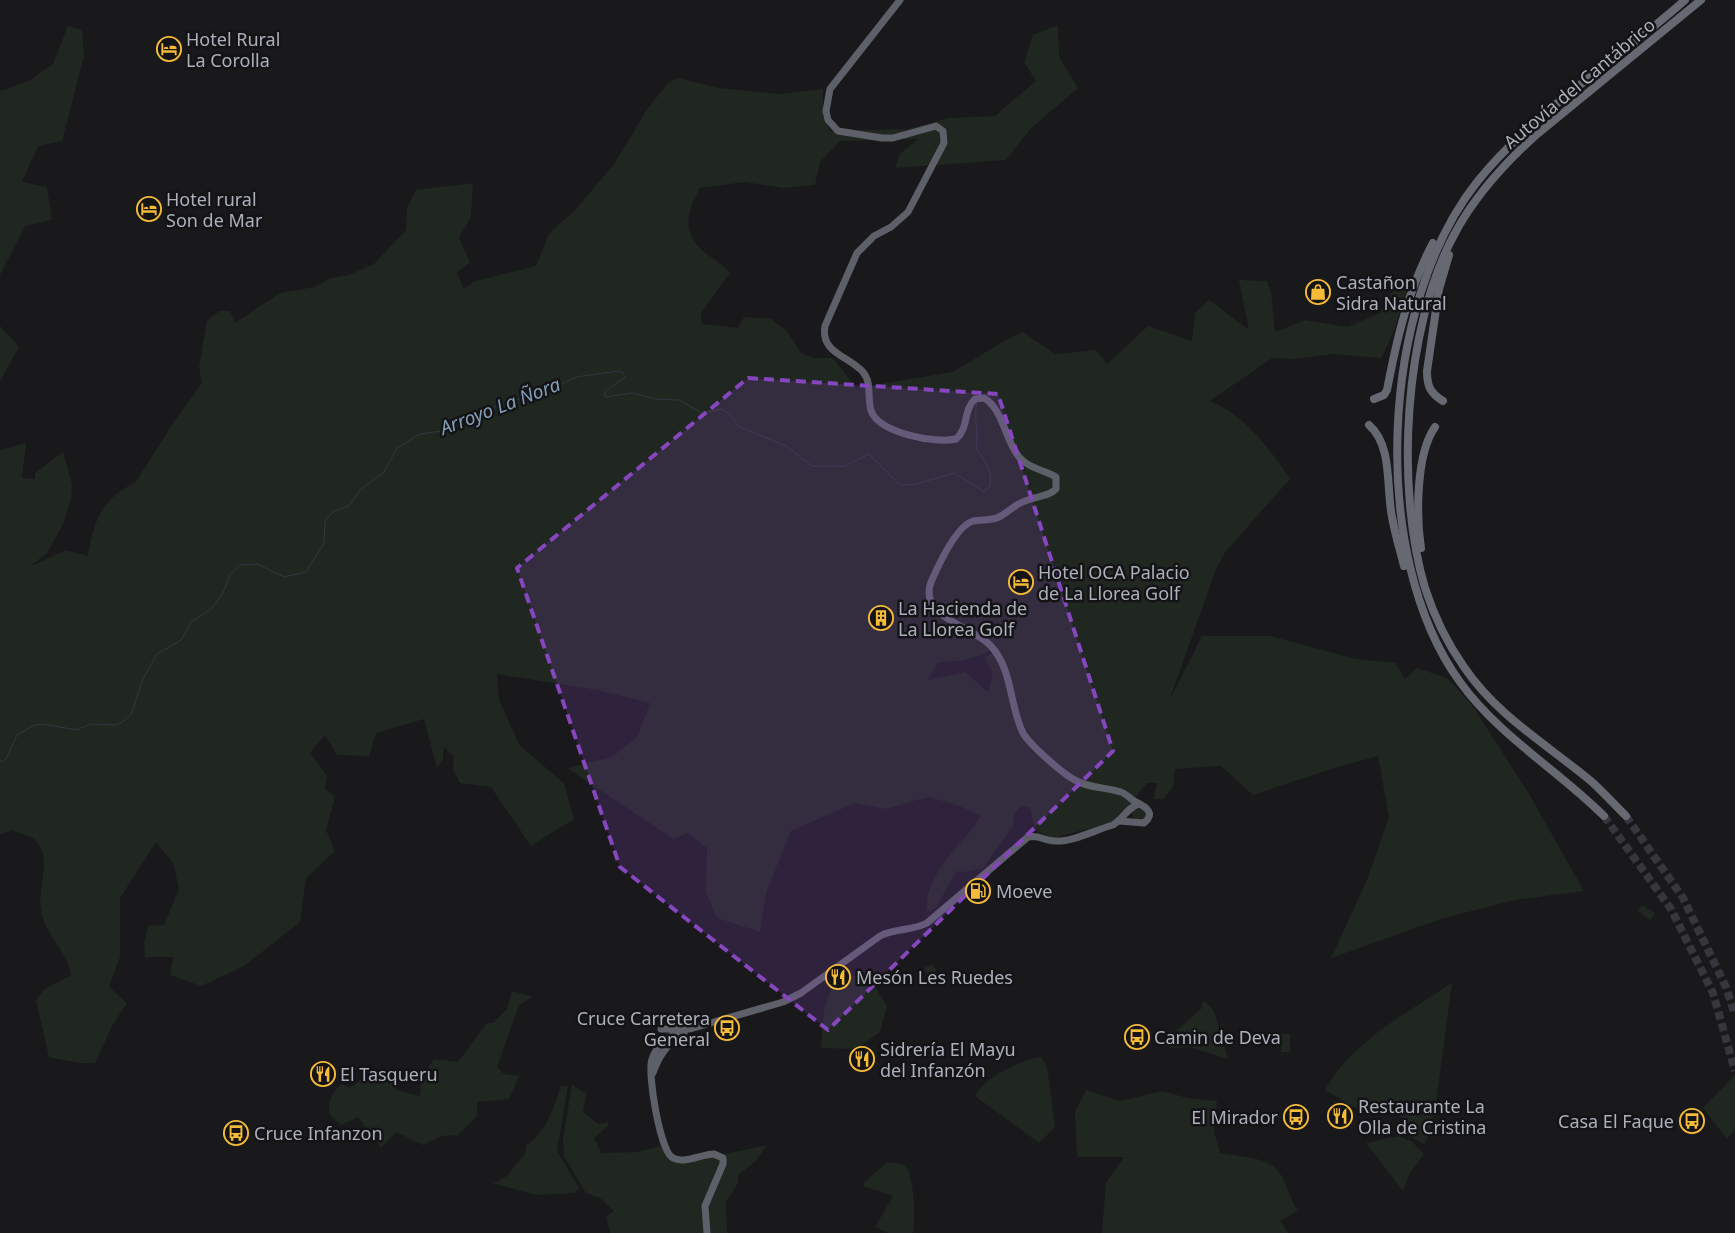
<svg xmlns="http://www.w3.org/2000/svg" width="1735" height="1233" viewBox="0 0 1735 1233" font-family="'Noto Sans',sans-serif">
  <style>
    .green { fill: #1f2720; fill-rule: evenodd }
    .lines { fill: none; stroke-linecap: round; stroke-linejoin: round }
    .stream { stroke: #2f3840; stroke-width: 1 }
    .motorway-tunnel { stroke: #36373c; stroke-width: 8; stroke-dasharray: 8 4; stroke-linecap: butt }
    .trunk { stroke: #5e6069; stroke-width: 7 }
    .motorway { stroke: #666972; stroke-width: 8 }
    .marked { fill: #8546be; fill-opacity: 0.2; stroke: #8546be; stroke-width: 4; stroke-dasharray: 10 6; stroke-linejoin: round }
    .labels { text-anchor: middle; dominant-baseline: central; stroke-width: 5; stroke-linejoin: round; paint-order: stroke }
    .poi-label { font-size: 18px; fill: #acb0bb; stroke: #141417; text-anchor: start }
    .street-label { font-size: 18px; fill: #acb0bb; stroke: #141417 }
    .water-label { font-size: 19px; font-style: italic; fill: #839db7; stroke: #141417 }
  </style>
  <rect width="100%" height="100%" fill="#19191c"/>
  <g class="green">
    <path d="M1058,25l1,32 19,31 -47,40 -25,32 -111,8 5,-14 18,-15 -78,2 -20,21 -5,23 -32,3 -38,-6 -45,6c-11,20 -19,41 0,60 10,10 22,15 30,25l-29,40 1,11 36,4 6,-11 27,2 15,11 15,23 13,5h19l23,30 97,-16 51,-31 19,-9 32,22 41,-4 11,14 41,-38 44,15 3,-28 14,-13 40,30 -10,-50 28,1 4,10 4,41 30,-12 43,7 32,-14 21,-37 9,7 -17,50 -12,25 -47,-4 -41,5 -21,-1 -62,43c34,13 60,48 80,78l-64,72 -9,16 -48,134 33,-65h68l86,23 39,4 10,16 12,-11 30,10 25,27 56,87 56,99 -70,9 -73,19 -110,39 36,-78 22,-63 -11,-61 -50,14 -75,25 -32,-29 -46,3 -2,18 -10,12h-9l3,-16h-10l-21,26 -15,14 -58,15 -18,-8 -5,-23 -9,-1 -7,8 -1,12 -30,42 -19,4 -8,-1 -20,37 -9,4c-4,-38 35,-66 54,-96l-24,-11 -29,-8 -43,12 -30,-6 -64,28 -25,62 -6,39 -43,-14 -11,-26 1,-44 -20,-15 -13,6 -107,-71 45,-11 25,-20 13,-34 -53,-13 -100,-16 2,26 21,46 44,37 10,36 -43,27 -40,-59 -31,-4 -7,-13 1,-13 -10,-10 -1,12 -6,9 -13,-49 -48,14 -7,23 -32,-1 -12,-20 -15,18 17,23 -2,13 10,8 -9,33 9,21 -29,27 -6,44 -56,44 -43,20 -31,-11 3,-18h-28l-1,-14 4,-17 16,-1 15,-36 -6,-26 -17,-21 -36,56v59l-11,30 18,16 -14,21 -18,39h-16l-30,-6 -13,-57 9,-11 26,-14c-2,-22 -27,-41 -30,-65 -4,-20 9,-44 -1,-64 -5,-10 -19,-12 -29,-16l-11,5v-385l26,-7 -4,35 13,1v-6l28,-21 9,32 -1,15 -8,25 -16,29 -18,14 37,-17 22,6c5,-33 14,-59 47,-73l40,-63 27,-37 -3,-16 8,-47 13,-9h10l5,12 45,-30 35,-6 15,-9 19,-3 25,-11 32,-34 1,-22 9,-18 57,-7 -2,33 -12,22 11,24 -13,11 7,16 11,-8 61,-15 13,-32 28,-26 37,-44 34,-56 20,-25 10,-5 41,10 60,6 44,-5v28l8,14 77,-2 41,-11 46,-2 41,-35 -12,-19 9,-27zM998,647l-13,11 8,14 -5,20 -23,-20 -37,8 10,-18c25,0 37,-3 60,-15z"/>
    <path d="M68,26l14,4 2,26 -22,85 -24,5 -16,36 25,5 5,33 -27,6 -25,49v-184l29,-10 24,-17z"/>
    <path d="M0,326l19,21 -19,34z"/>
    <circle cx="1139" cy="814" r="7"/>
    <path d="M1642,905l13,8 -5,7 -12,-9z"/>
    <path d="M933,964l8,17 -9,4 -8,-17z"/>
    <path d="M867,974l20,32 -7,26 -24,17 -35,-1c2,-21 0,-59 23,-69 7,-3 16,-4 23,-5z"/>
    <path d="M1452,983l-17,127 -10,35 -22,-13 -3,-27h-12l-16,8 -20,-7 -27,-16c26,-48 82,-77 127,-107z"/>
    <path d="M512,991l21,6 -14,8 -22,62 7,7 15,2 -10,23 -32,3v14l-19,19 -17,1 -18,9 -27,-13 -15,16 -23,-31 -16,8 -12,-10c-3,-14 1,-20 11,-31l9,4 13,-10 25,-6 9,18 23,6 1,-19 13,-18 24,3 29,-39h6l14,-14z"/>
    <path d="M1203,1000l11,11 14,48 -38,-12 -18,1 -12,-3 41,-36z"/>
    <rect x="1281" y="1034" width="9" height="18"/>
    <path d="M1041,1057l6,9 8,61 -16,16 -64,-47c8,-19 47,-36 66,-39z"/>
    <path d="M1735,1075v54l-8,10 -24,-31z"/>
    <path d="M572,1085l14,8 -3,19 15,12 11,-2 -1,4 -14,12 7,15 37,-1 23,-6 7,12 14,5 85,-18 -12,17 -17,13v8l-12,19 1,31h-117l-4,-16 8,-6 -14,-13 -14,-5 -22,-36 -1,-19z"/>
    <path d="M561,1086h7l-11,65 22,37 -4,5 -38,2 -45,-12c18,-3 20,-18 33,-28l1,-10c20,-11 28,-38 35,-59z"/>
    <path d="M1086,1090l34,11 43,-10 24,7 30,3 -3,31 6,21c20,4 50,3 61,22 7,12 9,25 17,36l-18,10 8,12h-186l4,-50 18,-26h-47l-2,-45z"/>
    <path d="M1399,1136l13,6 12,12 -14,19 -7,18 -37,-48z"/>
    <path d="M887,1162c5,1 16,1 19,5 8,10 10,54 7,66h-25l-13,-6 18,-31 -30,-10 2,-4z"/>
  </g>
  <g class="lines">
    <path class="stream" d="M0,762l6,-3 11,-24 18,-10 9,-1 32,6 15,-6 25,1 8,-4 7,-6 11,-34 15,-27 24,-14 10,-18 20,-13 12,-16 7,-19 10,-9 17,-1 27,13 22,-5 18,-29 1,-22 9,-10 15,-5 11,-16 24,-18 13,-24 23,-14 28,-4 56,-28 38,-8 34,-17 42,-6 5,2 2,4 -20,15v5l27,-4 24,6 23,1 23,13 20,-4 9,6 7,11 48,20 26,20h33l24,-12 31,31 16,-1 38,-11 29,18 6,-3c6,-14 -5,-28 -13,-39 3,-16 -3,-31 1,-47"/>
    <g class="motorway-tunnel">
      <path d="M1604,816l67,93 42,84 22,78"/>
      <path d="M1626,816l57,82 43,89 9,28"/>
    </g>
    <g class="trunk">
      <path d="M900,0l-70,89 -4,22 2,9 10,11 44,7h11l43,-12 7,5 1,12 -36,69 -17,15 -17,9 -17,17 -32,73c-5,27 24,30 38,46 10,12 3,28 9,41 10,20 63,31 84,26 13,-11 7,-29 19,-40l9,-1c19,11 21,42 35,59 9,11 25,13 37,20v12c-8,8 -20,7 -31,12 -10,3 -16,11 -26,16 -8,4 -17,2 -26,4 -17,5 -35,45 -42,61 -13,35 41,44 59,63 23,24 19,60 33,88 7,12 38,39 50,46 14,9 32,8 48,13 6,2 10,8 15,10 10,5 20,11 8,21l-25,-2"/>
      <path d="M661,1029h29l93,-27 18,-9 79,-57c15,-8 32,-5 47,-13l101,-86c11,-3 16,4 27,4 18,1 40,-11 58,-16 10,-6 16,-19 26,-21"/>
      <path d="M678,1031c-12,7 -21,14 -26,28 -5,13 8,93 21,99 11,6 29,-4 41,-4l9,4v6l-18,42 2,27"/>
      <path d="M653,1073c6,-18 15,-30 31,-40"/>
    </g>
    <g class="motorway">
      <path d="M1374,399l10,-4 3,-5c10,-52 21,-100 46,-147"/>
      <path d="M1443,401c-13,-8 -16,-15 -16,-30l12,-82 10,-34"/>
      <path d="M1369,425c24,21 17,63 23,92 3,17 8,33 12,49"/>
      <path d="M1421,548c-5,-32 -5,-94 14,-121"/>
      <path d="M1604,816c-46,-46 -105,-80 -144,-134 -92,-127 -80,-378 17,-500 56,-70 141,-122 208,-182"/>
      <path d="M1626,816c-11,-11 -22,-23 -34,-34 -44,-37 -95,-66 -128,-115 -17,-24 -30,-51 -39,-79 -30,-101 -21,-260 29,-353 20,-38 49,-70 81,-99l166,-136"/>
    </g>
  </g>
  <path class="marked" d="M748,378l250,16 115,357 -285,279 -208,-163 -103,-299z"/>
  <defs>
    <symbol id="hotel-ring" viewBox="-11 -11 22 22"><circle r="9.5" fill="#141417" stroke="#f6bb37" stroke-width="1.5"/><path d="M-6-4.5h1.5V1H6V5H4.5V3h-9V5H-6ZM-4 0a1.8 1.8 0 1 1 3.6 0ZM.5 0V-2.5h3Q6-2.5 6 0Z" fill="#f6bb37"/></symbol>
    <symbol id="shop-ring" viewBox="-11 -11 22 22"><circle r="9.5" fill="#141417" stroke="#f6bb37" stroke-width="1.5"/><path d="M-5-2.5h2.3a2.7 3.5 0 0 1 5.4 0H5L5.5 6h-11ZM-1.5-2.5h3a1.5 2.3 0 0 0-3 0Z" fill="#f6bb37"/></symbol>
    <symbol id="building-ring" viewBox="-11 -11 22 22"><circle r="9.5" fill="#141417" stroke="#f6bb37" stroke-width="1.5"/><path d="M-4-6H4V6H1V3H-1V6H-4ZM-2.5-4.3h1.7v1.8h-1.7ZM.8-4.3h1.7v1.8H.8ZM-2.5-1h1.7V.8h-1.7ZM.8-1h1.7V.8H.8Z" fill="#f6bb37"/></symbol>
    <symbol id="fuel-ring" viewBox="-11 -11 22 22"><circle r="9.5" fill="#141417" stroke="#f6bb37" stroke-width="1.5"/><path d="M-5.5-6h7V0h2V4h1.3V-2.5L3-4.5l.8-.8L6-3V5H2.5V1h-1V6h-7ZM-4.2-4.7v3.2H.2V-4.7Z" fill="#f6bb37"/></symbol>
    <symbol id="restaurant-ring" viewBox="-11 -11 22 22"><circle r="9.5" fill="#141417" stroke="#f6bb37" stroke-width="1.5"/><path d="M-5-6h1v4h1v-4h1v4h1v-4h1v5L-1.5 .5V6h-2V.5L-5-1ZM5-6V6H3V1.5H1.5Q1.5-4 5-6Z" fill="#f6bb37"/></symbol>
    <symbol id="bus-ring" viewBox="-11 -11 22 22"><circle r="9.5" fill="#141417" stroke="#f6bb37" stroke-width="1.5"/><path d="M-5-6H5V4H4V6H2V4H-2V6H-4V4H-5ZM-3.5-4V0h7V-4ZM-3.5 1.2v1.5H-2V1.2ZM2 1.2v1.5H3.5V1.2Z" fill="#f6bb37"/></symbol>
  </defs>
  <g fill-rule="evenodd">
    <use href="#hotel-ring" x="155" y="35" width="28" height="28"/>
    <use href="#hotel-ring" x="135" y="195" width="28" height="28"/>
    <use href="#shop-ring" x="1304" y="278" width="28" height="28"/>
    <use href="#hotel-ring" x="1007" y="568" width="28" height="28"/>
    <use href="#building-ring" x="867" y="604" width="28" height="28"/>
    <use href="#fuel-ring" x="964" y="877" width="28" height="28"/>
    <use href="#restaurant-ring" x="824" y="963" width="28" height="28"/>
    <use href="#bus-ring" x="713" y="1014" width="28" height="28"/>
    <use href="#bus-ring" x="1123" y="1023" width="28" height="28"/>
    <use href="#restaurant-ring" x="848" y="1045" width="28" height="28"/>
    <use href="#restaurant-ring" x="309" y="1060" width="28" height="28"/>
    <use href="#restaurant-ring" x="1326" y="1102" width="28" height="28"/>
    <use href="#bus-ring" x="1282" y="1103" width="28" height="28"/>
    <use href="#bus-ring" x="1678" y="1107" width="28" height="28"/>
    <use href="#bus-ring" x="222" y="1119" width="28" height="28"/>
  </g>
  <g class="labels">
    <g class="poi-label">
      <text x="186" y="39">Hotel Rural<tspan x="186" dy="21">La Corolla</tspan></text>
      <text x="166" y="199">Hotel rural<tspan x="166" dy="21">Son de Mar</tspan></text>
      <text x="1336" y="282">Castañon<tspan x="1336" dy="21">Sidra Natural</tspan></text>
      <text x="1038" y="572">Hotel OCA Palacio<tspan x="1038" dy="21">de La Llorea Golf</tspan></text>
      <text x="898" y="608">La Hacienda de<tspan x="898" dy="21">La Llorea Golf</tspan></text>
      <text x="996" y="891">Moeve</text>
      <text x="856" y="977">Mesón Les Ruedes</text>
      <text x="710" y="1018" text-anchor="end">Cruce Carretera<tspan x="710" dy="21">General</tspan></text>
      <text x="1154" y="1037">Camin de Deva</text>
      <text x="880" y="1049">Sidrería El Mayu<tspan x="880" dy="21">del Infanzón</tspan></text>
      <text x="340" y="1074">El Tasqueru</text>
      <text x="1358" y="1106">Restaurante La<tspan x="1358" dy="21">Olla de Cristina</tspan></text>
      <text x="1278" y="1117" text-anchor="end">El Mirador</text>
      <text x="1674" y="1121" text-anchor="end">Casa El Faque</text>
      <text x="254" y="1133">Cruce Infanzon</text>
    </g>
    <g class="street-label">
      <text transform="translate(1579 83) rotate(-40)">Autovía del Cantábrico</text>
    </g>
    <g class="water-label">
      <text transform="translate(500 406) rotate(-21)">Arroyo La Ñora</text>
    </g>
  </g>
</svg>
